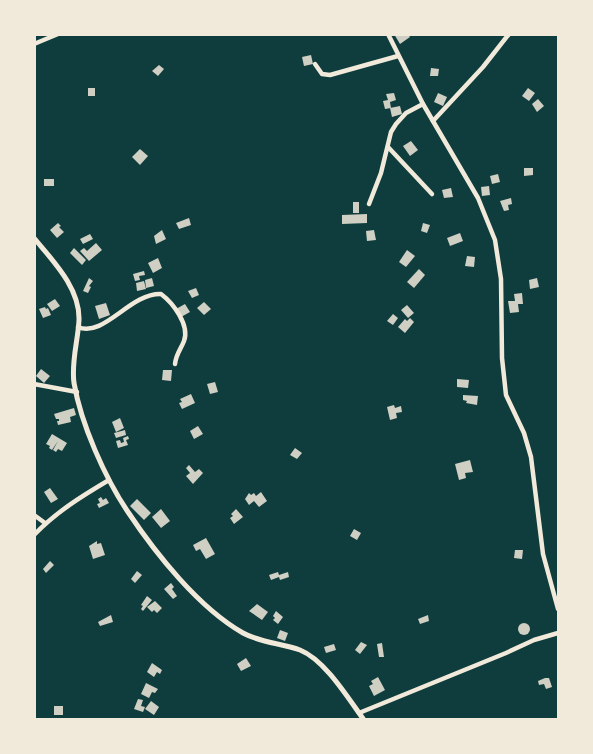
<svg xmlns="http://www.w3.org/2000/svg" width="593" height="754" viewBox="0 0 593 754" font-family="Quicksand,sans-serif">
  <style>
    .building { fill: #cfcfc3 }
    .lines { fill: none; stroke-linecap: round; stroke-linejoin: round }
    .minor { stroke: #f1e9da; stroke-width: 4.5 }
    .tertiary { stroke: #f1e9da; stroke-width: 5 }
  </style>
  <rect width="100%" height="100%" fill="#0f3d3e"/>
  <g class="building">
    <path d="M394,34h14l2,3 -10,7z"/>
    <path d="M311,55l2,9 -9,2 -2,-9z"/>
    <path d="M159,65l5,4 -6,7 -6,-5z"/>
    <path d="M431,68l8,1 -1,7h-8z"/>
    <rect x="88" y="88" width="7" height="8"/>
    <path d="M528,88l7,5 -6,8 -7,-5z"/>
    <path d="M394,93l2,7 -6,2 1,6 -6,1 -2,-8 5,-1 -2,-6z"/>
    <path d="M438,93l9,4 -4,9 -9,-4z"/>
    <path d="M538,99l6,7 -7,6 -5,-8z"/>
    <path d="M400,106l2,8 -10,3 -2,-9z"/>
    <path d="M411,141l7,9 -8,6 -7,-10z"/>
    <path d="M140,149l8,7 -8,9 -8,-8z"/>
    <path d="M524,168h9v7l-9,1z"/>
    <path d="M498,174l2,8 -8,2 -2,-8z"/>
    <rect x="44" y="179" width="10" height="7"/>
    <path d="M489,186l1,9 -8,1 -1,-9z"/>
    <path d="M451,188l2,9 -9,1 -2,-8z"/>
    <path d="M511,198l1,6 -4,1 1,5 -5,1 -4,-10z"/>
    <rect x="353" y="202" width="6" height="11"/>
    <path d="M367,214v9l-25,1v-9z"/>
    <path d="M189,218l2,7 -12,4 -3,-6z"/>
    <path d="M58,223l3,3 -2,1 5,5 -7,6 -7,-8z"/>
    <path d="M423,223l7,2 -3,8 -6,-2z"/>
    <path d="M162,230l4,9 -10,5 -2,-8z"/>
    <path d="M374,230l2,10 -9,1 -1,-10z"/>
    <path d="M460,233l3,8 -13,5 -3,-8z"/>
    <path d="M90,234l3,5 -10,5 -3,-5z"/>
    <path d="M96,243l6,7 -13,11 -9,-10 4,-3 3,3z"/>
    <path d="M74,248l12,12 -4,5 -12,-12z"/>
    <path d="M407,250l8,6 -9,11 -7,-5z"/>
    <path d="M467,256l8,1 -1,10 -9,-1z"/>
    <path d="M158,258l4,10 -9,5 -5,-10z"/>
    <path d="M419,269l6,6 -11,13 -7,-6z"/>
    <path d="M144,271l1,4 -6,1 1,4 -5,1 -2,-7z"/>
    <path d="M89,278l4,3 -4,5 2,1 -3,6 -5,-2z"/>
    <path d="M152,278l2,8 -8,2 -1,-8z"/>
    <path d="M537,278l2,9 -9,2 -1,-9z"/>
    <path d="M144,281l2,8 -9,2 -1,-8z"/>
    <path d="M196,288l3,7 -7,3 -4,-7z"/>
    <path d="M522,293l1,11h-5l1,8 -9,1 -2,-12h7l-1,-7z"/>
    <path d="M55,299l5,7 -8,5 -5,-7z"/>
    <path d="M204,302l7,7 -7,6 -7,-7z"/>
    <path d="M106,303l4,12 -11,4 -4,-13z"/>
    <path d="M185,304l5,8 -9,5 -5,-8z"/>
    <path d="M407,305l7,8 -6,5 -7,-8z"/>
    <path d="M45,307l1,2 2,-1 3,7 -8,3 -4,-9z"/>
    <path d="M393,314l5,4 -5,7 -6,-4z"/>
    <path d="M410,318l4,4 -9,11 -7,-6 7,-8 2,2z"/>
    <path d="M41,369l9,7 -6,7 -8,-7z"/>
    <path d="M163,370h9l-1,11 -9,-1z"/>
    <path d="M457,379l12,1 -1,8 -11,-1z"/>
    <path d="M215,382l3,10 -8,2 -3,-10z"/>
    <path d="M191,394l4,9 -13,6 -3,-6 3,-1 -2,-3z"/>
    <path d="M463,395l15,1 -1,9 -11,-2 1,-2 -4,-1z"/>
    <path d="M394,405l1,3 6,-2 1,6 -6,1 1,5 -7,2 -3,-13z"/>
    <path d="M74,408l2,7 -6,2 1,5 -13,3 -1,-4h2v-2h-3l-2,-5z"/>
    <path d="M120,418l4,10 -8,4 -4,-10z"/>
    <path d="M198,426l5,8 -9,5 -4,-8z"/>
    <path d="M125,430l1,5 -10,3 -2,-5z"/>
    <path d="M52,434l15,9 -5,8 -4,-2 -2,3 -3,-2 5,-9 -6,9 -3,-2 1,-2 -4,-2z"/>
    <path d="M128,436l1,3 -3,1 2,5 -10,3 -2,-7 4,-1 1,3 3,-1 -1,-4z"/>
    <path d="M295,448l7,5 -5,6 -7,-4z"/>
    <path d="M470,460l3,12 -8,1 1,5 -7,2 -4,-16z"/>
    <path d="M189,465l6,7 4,-3 4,4 -10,11 -7,-8 4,-3 -4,-5z"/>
    <path d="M50,488l8,11 -7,4 -7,-11z"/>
    <path d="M261,492l6,9 -8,6 -5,-6 -5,4 -4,-6 4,-6 2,2 3,-2 2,3z"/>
    <path d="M101,497l2,3 3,-2 3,5 -10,5 -2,-4 3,-1 -2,-4z"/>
    <path d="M137,499l14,14 -7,7 -14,-14z"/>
    <path d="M161,509l9,12 -9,7 -9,-11z"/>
    <path d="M236,509l7,8 -9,7 -4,-6 3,-2 -2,-2z"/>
    <path d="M354,529l7,4 -4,7 -7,-4z"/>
    <path d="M206,538l9,16 -9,5 -6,-10 -4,2 -3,-6z"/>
    <path d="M97,541v3l4,-1 4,12 -12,4 -4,-13z"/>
    <path d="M515,550h8l-1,9 -8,-1z"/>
    <path d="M50,561l4,4 -8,8 -3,-4z"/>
    <path d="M137,571l5,4 -7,8 -4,-4z"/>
    <path d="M278,572l1,3 9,-3 1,5 -9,3 -1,-3 -8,3 -2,-5z"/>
    <path d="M171,583l3,4 -2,2 5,7 -4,3 -9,-10z"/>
    <path d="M147,596l5,4 -9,11 -2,-2 2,-3 -2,-1z"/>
    <path d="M155,601l7,7 -5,5 -3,-3 -2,2 -5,-5z"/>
    <path d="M257,604l11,8 -6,8 -13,-9z"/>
    <path d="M276,611l7,6 -5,7 -5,-4 2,-2 -2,-2z"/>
    <path d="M111,615l2,7 -13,4 -2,-4z"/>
    <path d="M428,615l1,6 -9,3 -2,-5z"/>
    <circle cx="524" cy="629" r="6"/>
    <path d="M280,630l8,3 -3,8 -8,-3z"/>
    <path d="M361,642l6,3 -7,9 -5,-4z"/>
    <path d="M382,643l2,14h-5l-2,-13z"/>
    <path d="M334,644l2,6 -10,3 -2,-6z"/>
    <path d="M246,658l5,8 -10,5 -4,-7z"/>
    <path d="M152,663l10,7 -2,4 -3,-2 -3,5 -7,-5z"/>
    <path d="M378,677l7,13 -11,6 -5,-10 4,-2 -2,-3z"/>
    <path d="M545,678h4l3,9 -6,2 -2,-5 -5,1 -1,-4z"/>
    <path d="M146,683l12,6 -3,4 -3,-1 -3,6 -8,-4z"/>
    <path d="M138,699l5,1 -2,6 4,1 -2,5 -9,-3z"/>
    <path d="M151,701l8,6 -5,8 -9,-6z"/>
    <rect x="54" y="706" width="9" height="9"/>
  </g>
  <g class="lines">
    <g class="minor">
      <path d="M388,34l35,70 55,94 17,42 6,39 1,79 4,37 18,38 7,24 12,97 15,55"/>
      <path d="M34,44l24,-10"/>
      <path d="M315,64l7,10 8,1 68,-19"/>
      <path d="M433,121l50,-54 26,-33"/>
      <path d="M388,147l44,47"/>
      <path d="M369,204l12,-31 10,-41 5,-8 10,-11 17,-9"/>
      <path d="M78,327c26,11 52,-34 83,-33 12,9 29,31 23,47 -3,8 -8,13 -9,23"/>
      <path d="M34,384l43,8"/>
      <path d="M34,515l11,8"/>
      <path d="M34,535c22,-23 48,-39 75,-55"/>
      <path d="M359,713l147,-60 28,-13 24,-7"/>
    </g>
    <path class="tertiary" d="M34,238c19,23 46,50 45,82 -1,21 -8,42 -5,63 7,41 31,95 54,129 28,42 71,96 115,121 18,10 38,10 57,17 25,10 48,48 64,70"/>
  </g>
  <rect width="593" height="754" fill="none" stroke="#f1e9da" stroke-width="72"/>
</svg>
